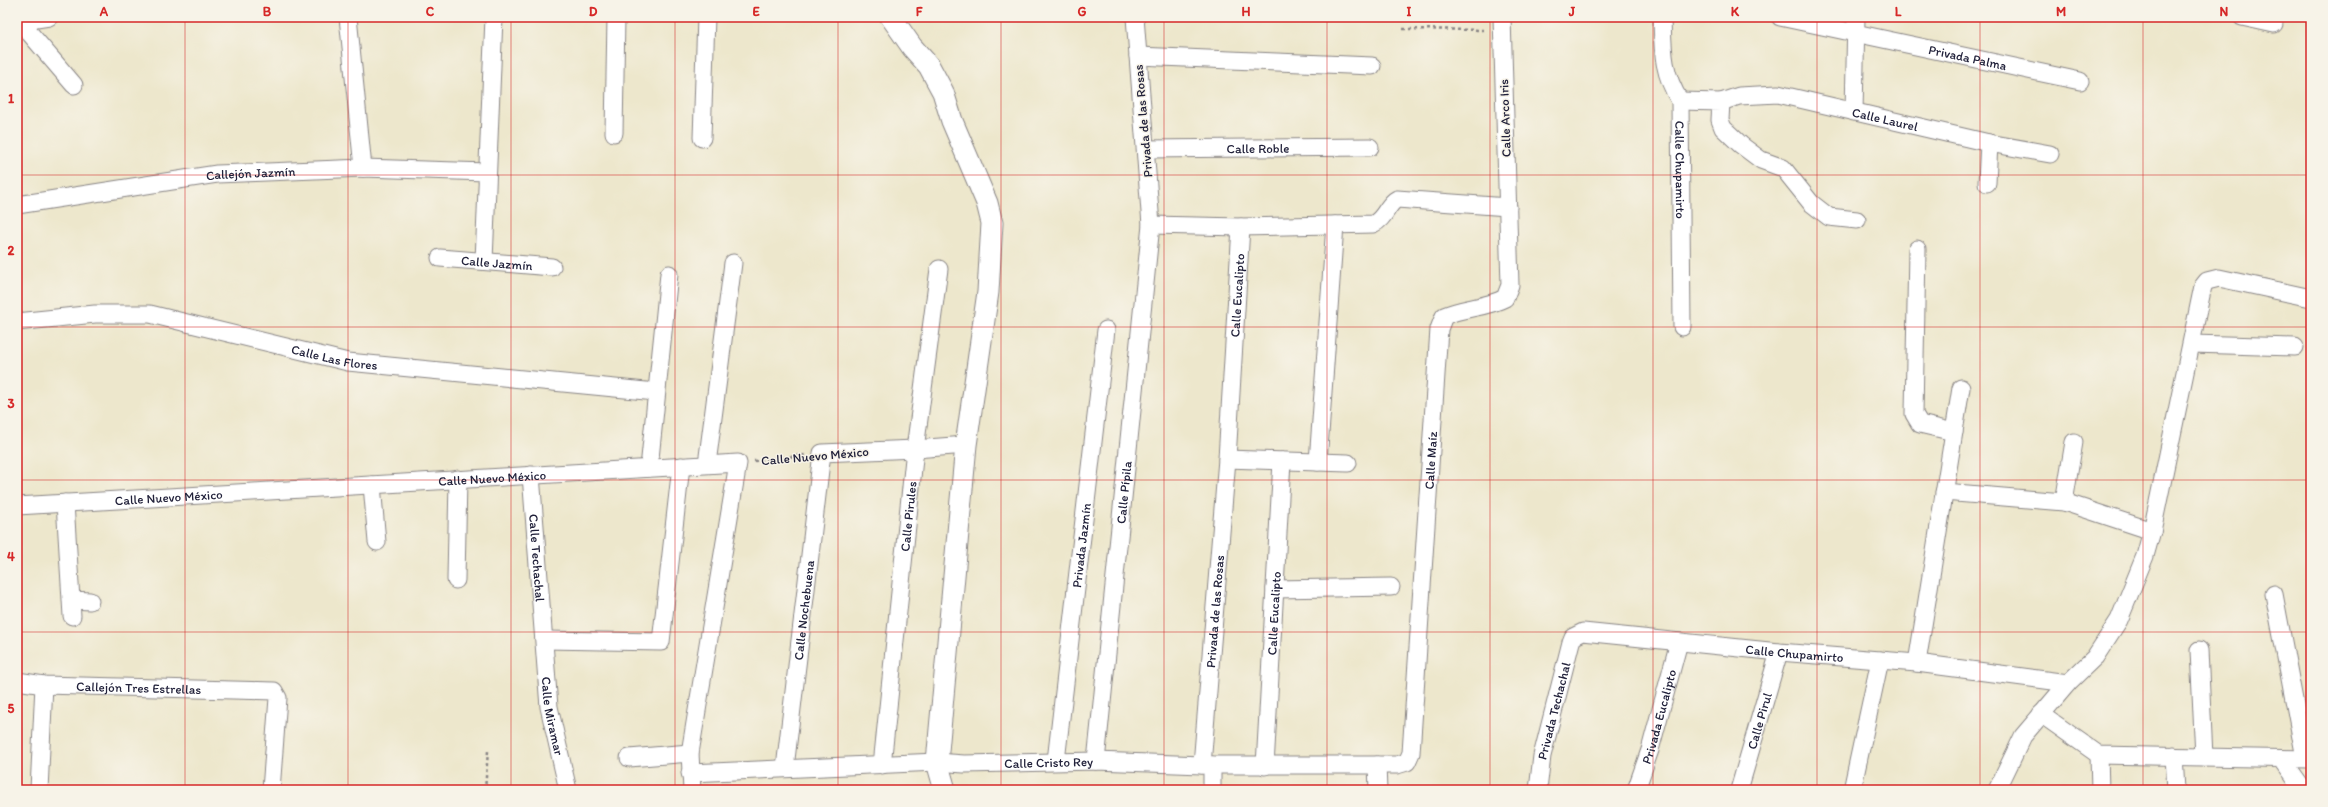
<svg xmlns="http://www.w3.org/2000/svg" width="2328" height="807" viewBox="0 0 2328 807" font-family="Itim,sans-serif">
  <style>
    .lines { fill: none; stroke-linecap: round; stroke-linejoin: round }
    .minor-casing { stroke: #888484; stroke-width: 19 }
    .tertiary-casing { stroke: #888484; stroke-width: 23 }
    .path { stroke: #888484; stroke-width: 2.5; stroke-dasharray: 3 3; stroke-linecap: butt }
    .minor { stroke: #fff; stroke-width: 17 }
    .tertiary { stroke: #fff; stroke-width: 21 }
    .grid { fill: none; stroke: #d62828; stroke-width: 1; stroke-opacity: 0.55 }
    .labels { text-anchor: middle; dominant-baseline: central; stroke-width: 3; stroke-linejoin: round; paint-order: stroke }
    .street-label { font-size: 13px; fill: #22223b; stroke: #f7f3e8 }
    .neatline { fill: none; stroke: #d62828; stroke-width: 1.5 }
    .grid-label { font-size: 13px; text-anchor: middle; font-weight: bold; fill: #d62828 }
  </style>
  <rect width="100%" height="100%" fill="#f7f3e8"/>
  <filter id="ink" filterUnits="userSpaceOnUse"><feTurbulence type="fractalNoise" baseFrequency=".025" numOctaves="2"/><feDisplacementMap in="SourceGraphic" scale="8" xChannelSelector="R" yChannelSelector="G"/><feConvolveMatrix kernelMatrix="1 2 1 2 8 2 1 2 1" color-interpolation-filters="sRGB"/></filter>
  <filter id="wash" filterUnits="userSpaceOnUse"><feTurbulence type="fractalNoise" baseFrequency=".012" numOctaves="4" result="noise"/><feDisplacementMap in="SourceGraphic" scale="16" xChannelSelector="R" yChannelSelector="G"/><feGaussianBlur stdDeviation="0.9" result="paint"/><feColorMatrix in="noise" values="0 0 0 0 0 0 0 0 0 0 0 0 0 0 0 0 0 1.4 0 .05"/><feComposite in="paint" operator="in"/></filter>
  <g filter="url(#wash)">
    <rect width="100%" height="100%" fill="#ede7cc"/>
  </g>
  <g filter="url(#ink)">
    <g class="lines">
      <defs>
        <g id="minor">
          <path d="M348,17l15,151"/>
          <path id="s1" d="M1662,17c1,33 0,55 18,84l2,226"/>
          <path id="s2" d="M1780,17l300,64"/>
          <path d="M2242,17l32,7"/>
          <path d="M17,22l32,-5"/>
          <path d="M21,23l53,62"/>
          <path d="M1138,56l234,10"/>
          <path d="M1680,101l41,1 -1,18 3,8 18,17 20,15 22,8 28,35 18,14 28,3"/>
          <path id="s3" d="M1721,102l18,-6 39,-2 211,49 61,11"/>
          <path d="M1854,112l2,-95"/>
          <path d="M614,133l2,-116"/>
          <path d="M702,138l4,-121"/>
          <path id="s4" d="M1146,149l224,-2"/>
          <path d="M1987,183l2,-40"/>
          <path id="s5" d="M17,205l200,-31 146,-6 124,4"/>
          <path d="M1151,225l90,2 132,-3c12,-5 14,-20 24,-25l111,8"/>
          <path d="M1917,249l-3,165 6,10 34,8"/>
          <path id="s6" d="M440,258l112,9"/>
          <path d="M484,261l10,-244"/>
          <path id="s7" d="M17,322l78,-8h55l198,48 308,30"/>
          <path d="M2192,344l103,3"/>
          <path d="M1227,459l121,4"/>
          <path d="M1318,462l17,-237"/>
          <path d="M707,464l26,-201"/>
          <path d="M649,468l20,-194"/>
          <path id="s8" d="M531,475l18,232 19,83"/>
          <path d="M372,485l5,57"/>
          <path d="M1944,492l120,10 88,29"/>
          <path d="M2064,502l10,-60"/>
          <path d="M65,503l7,113"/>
          <path id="s9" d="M17,506l721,-43 -48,290 2,37"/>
          <path d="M456,580l2,-101"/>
          <path d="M1275,589l116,-2"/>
          <path d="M2274,594l31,164"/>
          <path d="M72,600l18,1"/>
          <path d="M545,640l116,2 20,-176"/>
          <path d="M2199,650l5,107"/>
          <path d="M1917,663l44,-275"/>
          <path id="s10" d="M17,681l27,4 230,6 4,7 -7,92"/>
          <path d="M2041,714l58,41 212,4"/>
          <path d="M2099,755l1,35"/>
          <path d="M2174,756l2,34"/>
          <path d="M629,758l61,-5"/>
          <path d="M2282,759l22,31"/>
          <path id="s11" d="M1056,761l50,-431"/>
          <path id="s12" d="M1096,761l55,-536 -16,-208"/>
          <path id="s13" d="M882,765l33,-316 24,-180"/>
          <path id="s14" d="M1202,765l25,-306 14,-232"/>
          <path d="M1377,765l1,25"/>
          <path id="s15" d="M1265,766l17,-305"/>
          <path id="s16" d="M785,768l37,-315 93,-4 51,-4"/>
          <path id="s17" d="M690,773l247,-11 27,2 132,-3 106,4h195l10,-3 4,-9 28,-424 5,-13c20,-9 42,-8 61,-18l5,-13 -8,-268"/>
          <path d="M39,790l5,-105"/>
          <path d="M1212,790v-25"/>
          <path id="s18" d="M1538,790l4,-34 29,-114 2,-5 10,-5 196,20 138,11 151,20"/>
          <path id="s19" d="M1636,790l14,-40 29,-108"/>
          <path id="s20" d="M1739,790l40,-138"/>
          <path d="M1852,790l28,-130"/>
          <path d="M1997,790l26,-54 45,-53 27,-26 24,-37 26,-64 7,-25 51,-245 4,-5 12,-3 92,20"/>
        </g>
        <path id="tertiary" d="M891,17l21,30 17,19 14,26 9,29 35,82 5,20 -4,69 -22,153 -29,317 8,28"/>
      </defs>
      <use href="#minor" class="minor-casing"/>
      <use href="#tertiary" class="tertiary-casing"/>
      <g class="path">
        <path d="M1403,29l83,1"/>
        <path d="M754,461l51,-6"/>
        <path d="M485,790l3,-39"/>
      </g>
      <use href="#minor" class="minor"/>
      <use href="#tertiary" class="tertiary"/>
    </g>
  </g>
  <path class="grid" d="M185,17v773M348,17v773M511,17v773M675,17v773M838,17v773M1001,17v773M1164,17v773M1327,17v773M1490,17v773M1653,17v773M1817,17v773M1980,17v773M2143,17v773M17,175h2294M17,327h2294M17,480h2294M17,632h2294"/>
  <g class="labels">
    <g class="street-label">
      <text stroke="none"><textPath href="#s2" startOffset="192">Privada Palma</textPath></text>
      <text transform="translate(1505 118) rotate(-92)">Calle Arco Iris</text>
      <text stroke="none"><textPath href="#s3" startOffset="168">Calle Laurel</textPath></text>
      <text transform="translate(1143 121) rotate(-95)">Privada de las Rosas</text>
      <text stroke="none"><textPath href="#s4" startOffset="112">Calle Roble</textPath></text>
      <text stroke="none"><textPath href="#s1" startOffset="156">Calle Chupamirto</textPath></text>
      <text stroke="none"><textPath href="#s5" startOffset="236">Callejón Jazmín</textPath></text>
      <text stroke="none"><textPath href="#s6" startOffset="57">Calle Jazmín</textPath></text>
      <text stroke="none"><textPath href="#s14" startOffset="471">Calle Eucalipto</textPath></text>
      <text stroke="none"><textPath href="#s7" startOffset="323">Calle Las Flores</textPath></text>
      <text transform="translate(815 456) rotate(-5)">Calle Nuevo México</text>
      <text stroke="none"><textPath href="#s17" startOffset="1021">Calle Maíz</textPath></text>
      <text stroke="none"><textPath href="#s9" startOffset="476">Calle Nuevo México</textPath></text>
      <text stroke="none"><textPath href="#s12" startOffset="270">Calle Pípila</textPath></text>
      <text stroke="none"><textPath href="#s9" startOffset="152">Calle Nuevo México</textPath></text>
      <text stroke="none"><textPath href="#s13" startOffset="250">Calle Pirules</textPath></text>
      <text stroke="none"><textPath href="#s11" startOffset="217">Privada Jazmín</textPath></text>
      <text stroke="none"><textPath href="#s8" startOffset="83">Calle Techachal</textPath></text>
      <text stroke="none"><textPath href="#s16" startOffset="159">Calle Nochebuena</textPath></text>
      <text stroke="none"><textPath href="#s14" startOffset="154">Privada de las Rosas</textPath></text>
      <text stroke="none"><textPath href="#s15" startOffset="153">Calle Eucalipto</textPath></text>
      <text stroke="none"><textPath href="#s18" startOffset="381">Calle Chupamirto</textPath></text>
      <text stroke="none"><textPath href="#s10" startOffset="122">Callejón Tres Estrellas</textPath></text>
      <text stroke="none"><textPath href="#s18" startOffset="81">Privada Techachal</textPath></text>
      <text stroke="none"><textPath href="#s8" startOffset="242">Calle Miramar</textPath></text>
      <text stroke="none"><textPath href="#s19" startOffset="77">Privada Eucalipto</textPath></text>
      <text stroke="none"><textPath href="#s20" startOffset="72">Calle Pirul</textPath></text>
      <text stroke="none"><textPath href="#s17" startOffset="359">Calle Cristo Rey</textPath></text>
    </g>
  </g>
  <rect width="2328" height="807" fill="none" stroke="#f7f3e8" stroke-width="44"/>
  <rect x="22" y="22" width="2284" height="763" class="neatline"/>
  <g class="grid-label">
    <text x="104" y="16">A</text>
    <text x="267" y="16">B</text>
    <text x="430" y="16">C</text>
    <text x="593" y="16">D</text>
    <text x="756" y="16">E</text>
    <text x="919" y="16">F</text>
    <text x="1082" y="16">G</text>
    <text x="1246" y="16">H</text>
    <text x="1409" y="16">I</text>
    <text x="1572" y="16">J</text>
    <text x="1735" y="16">K</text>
    <text x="1898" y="16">L</text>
    <text x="2061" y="16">M</text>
    <text x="2224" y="16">N</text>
    <text x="11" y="103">1</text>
    <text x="11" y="255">2</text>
    <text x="11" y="408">3</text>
    <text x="11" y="561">4</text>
    <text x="11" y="713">5</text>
  </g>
</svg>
